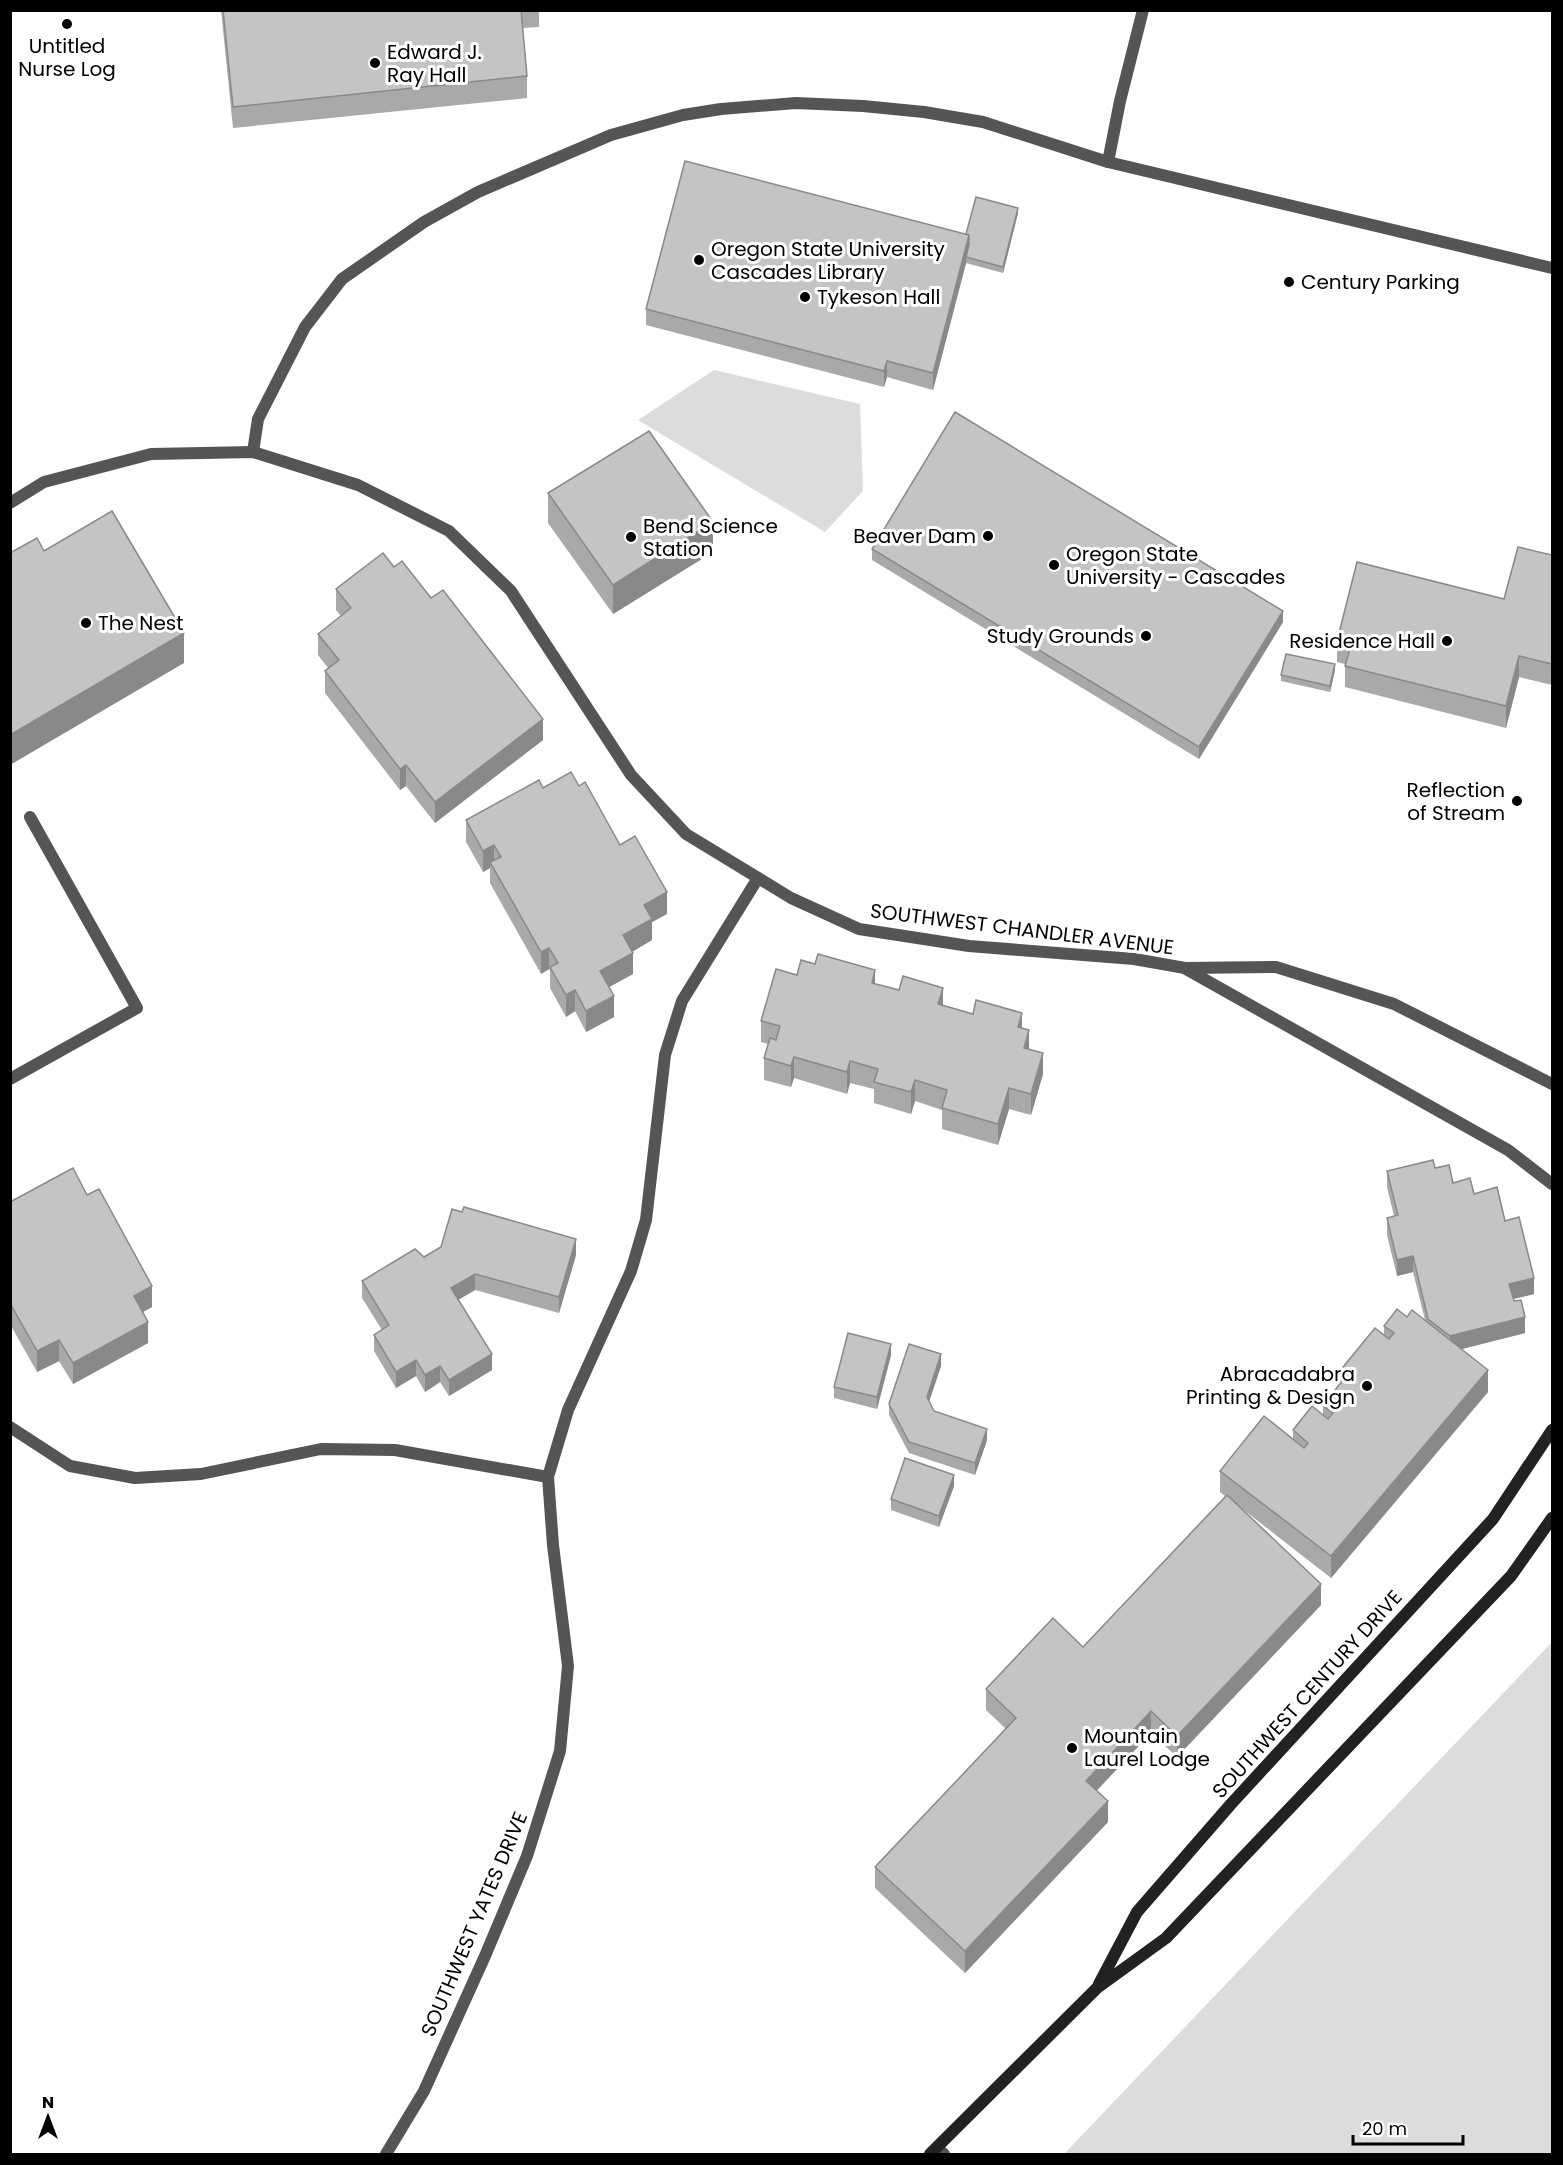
<svg xmlns="http://www.w3.org/2000/svg" width="1563" height="2165" viewBox="0 0 1563 2165" font-family="Poppins,sans-serif">
  <style>
    .green { fill: #dcdcdc }
    .lines { fill: none; stroke-linecap: round; stroke-linejoin: round }
    .lane { stroke: #555; stroke-width: 12 }
    .street { stroke: #555; stroke-width: 12 }
    .secondary { stroke: #222; stroke-width: 12 }
    .wall { fill: #a9a9a9 }
    .shaded-wall { fill: #898989 }
    .building { fill: #c4c4c4; stroke: #898989; stroke-width: 1.5 }
    .poi-dot { fill: #000; stroke: #fff; stroke-width: 2 }
    .labels { text-anchor: middle; dominant-baseline: central; stroke-width: 6; stroke-linejoin: round; paint-order: stroke }
    .poi-label { font-size: 20px; fill: #000; stroke: #fff; text-anchor: start }
    .street-label { font-size: 20px; fill: #000; stroke: #fff }
  </style>
  <rect width="100%" height="100%" fill="#fff"/>
  <g class="green">
    <path d="M714,370l146,34 3,87 -38,41 -187,-112z"/>
    <path d="M1552,1642v512h-488z"/>
  </g>
  <g class="lines">
    <g class="lane">
      <path d="M1108,162l12,-61 23,-91"/>
      <path d="M253,452l5,-33 47,-92 37,-48 82,-57 54,-30 133,-57 72,-20 38,-6 75,-6 67,3 61,6 59,10 125,40 444,106"/>
      <path d="M10,1079l127,-71 -107,-191"/>
    </g>
    <g class="street">
      <path d="M10,503l34,-21 107,-28 102,-2 105,33 91,46 62,60 120,184 55,59 105,64 68,31 110,17 165,13 51,9 91,-1 118,37 158,80"/>
      <path d="M1186,969l322,181 44,34"/>
      <path d="M10,1427l60,39 65,12 66,-4 120,-25 74,1 153,27"/>
      <path d="M937,2148l7,6"/>
      <path d="M386,2154l38,-63 61,-135 42,-100 33,-105 8,-85 -15,-121 -5,-68 20,-67 63,-139 15,-51 19,-165 17,-54 76,-123"/>
    </g>
    <g class="secondary">
      <path d="M1099,1984l38,-72 94,-108 262,-285 59,-89"/>
      <path d="M930,2154l167,-166 69,-50 345,-362 41,-58"/>
    </g>
  </g>
  <g class="wall">
    <path d="M221,10h318v17l-16,1 4,48v22l-294,30z"/>
    <path d="M1018,213l-15,60 -37,-10 -33,127 -46,-13 -3,10 -238,-62v-16l320,-75z"/>
    <path d="M548,493l165,59 -100,62 -65,-91z"/>
    <path d="M872,549l411,73 -84,137 -327,-199z"/>
    <path d="M1552,555v130l-33,-8 -13,51 -161,-41v-23l-8,-2v-21l167,-42z"/>
    <path d="M394,567l149,173 -108,83 -29,-37 -6,4 -75,-97v-22l3,-3 -10,-13v-21l23,-18 -5,-6v-21z"/>
    <path d="M1335,670l-5,22 -49,-11v-6z"/>
    <path d="M579,786l41,59 47,69 -15,8v18l-20,12 1,22 -24,13 5,30 -28,15 -11,-21 -9,6 -16,-29v-17l-1,-2 -8,5 -51,-91v-15l-7,4 -17,-30v-22l77,-32z"/>
    <path d="M797,975l78,9 68,21 79,23 7,21 14,25 -12,41 -22,-6 -11,36 -56,-16v-19l-27,-9 -4,13 -37,-11v-14l-24,-6 -3,11 -53,-16 -3,9 -27,-7v-22l4,-14 -7,-2v-21z"/>
    <path d="M1435,1168l18,15 21,11 31,27 29,73 -21,5 12,34 -63,16 26,43 -157,186 -91,-71 81,98 -144,152 -26,-24 -54,57 11,32 -143,151 -90,-85v-21l131,-138 -20,-19v-21l97,-42 142,-151 -5,-4v-21l73,-32v-9l30,-16v-8l16,-21v-13l45,-37v-9l23,-9 18,3 -12,-48 -16,4 -10,-41v-17l7,-2 -7,-29v-16z"/>
    <path d="M10,1202l142,105 -9,5 5,31 -75,41 -14,-23 -22,11 -27,-48z"/>
    <path d="M576,1255l-17,58 -84,-23 -17,10 34,70 -43,26 -9,-14 -15,10 -9,-16 -20,12 -22,-37v-16l8,-5 -20,-32v-17l62,-24z"/>
    <path d="M891,1355l-14,54 -43,-11v-11z"/>
    <path d="M941,1366l-12,35 5,10 53,29 -12,35 -66,-22 -20,-38v-11z"/>
    <path d="M954,1486l-15,41 -48,-17v-11z"/>
  </g>
  <g class="shaded-wall">
    <path d="M1018,208v5l-15,60v-6z"/>
    <path d="M969,235v16l-3,6v6l-33,127v-17z"/>
    <path d="M887,361v16l-3,10v-16z"/>
    <path d="M713,522v30l-100,62v-29z"/>
    <path d="M1283,611v11l-84,137v-12z"/>
    <path d="M184,633v30l-174,102v-30z"/>
    <path d="M1519,656v21l-13,51v-22z"/>
    <path d="M1335,664v6l-5,22v-6z"/>
    <path d="M543,719v21l-108,83v-21z"/>
    <path d="M406,765v21l-6,4v-21z"/>
    <path d="M494,845v21l-4,-4v6l-7,4v-21z"/>
    <path d="M667,892v22l-15,8v18l-29,17v-22l21,-30z"/>
    <path d="M549,948v21l-8,5v-22z"/>
    <path d="M633,953v21l-33,18v-21z"/>
    <path d="M875,970v21l-3,-8z"/>
    <path d="M943,988v21l-5,-5z"/>
    <path d="M575,990v21l-9,6v-22z"/>
    <path d="M614,996v21l-28,15v-21z"/>
    <path d="M1022,1013v21l-4,-7z"/>
    <path d="M1029,1030v21l-5,-3z"/>
    <path d="M1043,1053v21l-12,41v-21z"/>
    <path d="M794,1057v21l-3,9v-21z"/>
    <path d="M850,1061v22l-3,11v-22z"/>
    <path d="M915,1080v21l-4,13v-22z"/>
    <path d="M1009,1088v21l-11,36v-21z"/>
    <path d="M576,1239v16l-17,58v-16z"/>
    <path d="M1413,1256v16l-16,4v-16z"/>
    <path d="M475,1274v16l-24,14v-16z"/>
    <path d="M1534,1278v16l-25,6v-16z"/>
    <path d="M152,1286v21l-18,10v-21z"/>
    <path d="M1525,1317v16l-75,19v-16z"/>
    <path d="M148,1322v21l-75,41v-21z"/>
    <path d="M59,1340v21l-22,11v-21z"/>
    <path d="M891,1344v11l-14,54v-12z"/>
    <path d="M492,1354v16l-43,26v-16z"/>
    <path d="M941,1354v12l-14,42v-11z"/>
    <path d="M416,1360v16l-20,12v-16z"/>
    <path d="M440,1366v16l-15,10v-17z"/>
    <path d="M1488,1370v22l-157,186v-22z"/>
    <path d="M987,1429v11l-12,35v-12z"/>
    <path d="M954,1475v11l-15,41v-11z"/>
    <path d="M1321,1584v21l-144,152v-21z"/>
    <path d="M1151,1711v22l-65,69v-21z"/>
    <path d="M1108,1801v21l-143,151v-22z"/>
  </g>
  <g class="building">
    <path d="M223,10h298l6,66 -294,31z"/>
    <path d="M685,161l284,74 -36,138 -46,-12 -3,10 -238,-62z"/>
    <path d="M976,197l42,11 -15,59 -37,-10 3,-12v-10l-3,-1z"/>
    <path d="M955,412l328,199 -84,136 -327,-198z"/>
    <path d="M649,431l64,91 -100,63 -65,-92z"/>
    <path d="M112,511l72,122 -174,102v-182l27,-15 7,13z"/>
    <path d="M1518,547l34,8v109l-33,-8 -13,50 -161,-40 6,-21 -14,-4 20,-79 147,37z"/>
    <path d="M383,553l11,14 8,-6 29,37 12,-8 100,129 -108,83 -29,-37 -6,4 -75,-98 14,-11 -21,-26 33,-26 -15,-19z"/>
    <path d="M1286,654l49,10 -5,22 -49,-11z"/>
    <path d="M571,772l8,14 6,-4 35,63 15,-9 32,56 -23,13 8,14 -29,16 10,18 -33,18 14,25 -28,15 -11,-21 -9,5 -16,-28 8,-4 -9,-15 -8,4 -51,-90 11,-5 -7,-12 -11,6 -17,-31 73,-40 4,8z"/>
    <path d="M818,954l57,16 -3,13 27,7 4,-14 40,12 -5,16 35,10 3,-14 46,13 -4,14 11,3 -5,18 19,5 -12,41 -22,-6 -11,36 -56,-16 5,-18 -32,-10 -4,12 -37,-10 4,-13 -28,-8 -3,11 -53,-15 -3,9 -27,-8 6,-20 6,2 4,-14 -19,-5 15,-52 21,6 4,-15 14,4z"/>
    <path d="M1433,1160l2,8 14,-3 4,18 17,-5 4,16 23,-7 8,34 14,-4 15,61 -25,6 5,17 7,-1 4,17 -75,19 -22,-17 -15,-63 -16,4 -10,-42 11,-3 -11,-44z"/>
    <path d="M73,1168l14,27 12,-6 53,97 -18,10 14,26 -75,41 -14,-23 -22,11 -27,-48v-101z"/>
    <path d="M464,1207l112,32 -17,58 -84,-23 -24,14 41,66 -43,26 -9,-14 -15,9 -9,-15 -20,12 -22,-37 15,-10 -27,-44 53,-32 9,8 17,-10 11,-38 10,3z"/>
    <path d="M1397,1309l10,8 5,-7 76,60 -157,186 -111,-85 44,-55 40,32 4,-5 -15,-13 19,-24 16,13 5,-6 -10,-7 22,-29 -6,-5 36,-44 14,11 5,-6 -10,-7z"/>
    <path d="M848,1333l43,11 -14,53 -43,-10z"/>
    <path d="M909,1344l32,10 -14,43 7,14 53,18 -12,34 -66,-21 -20,-38z"/>
    <path d="M905,1458l49,17 -15,41 -48,-17z"/>
    <path d="M1227,1495l94,89 -144,152 -26,-25 -65,70 22,20 -143,150 -90,-84 141,-149 -30,-29 67,-71 30,29z"/>
  </g>
  <g class="poi-dot">
    <circle cx="67" cy="24" r="6"/>
    <circle cx="375" cy="63" r="6"/>
    <circle cx="699" cy="260" r="6"/>
    <circle cx="1289" cy="282" r="6"/>
    <circle cx="805" cy="297" r="6"/>
    <circle cx="988" cy="536" r="6"/>
    <circle cx="631" cy="537" r="6"/>
    <circle cx="1054" cy="565" r="6"/>
    <circle cx="86" cy="623" r="6"/>
    <circle cx="1146" cy="636" r="6"/>
    <circle cx="1447" cy="641" r="6"/>
    <circle cx="1517" cy="801" r="6"/>
    <circle cx="1367" cy="1386" r="6"/>
    <circle cx="1072" cy="1748" r="6"/>
  </g>
  <g class="labels">
    <g class="poi-label">
      <text x="67" y="46" text-anchor="middle">Untitled<tspan x="67" dy="23">Nurse Log</tspan></text>
      <text x="387" y="52">Edward J.<tspan x="387" dy="23">Ray Hall</tspan></text>
      <text x="711" y="249">Oregon State University<tspan x="711" dy="23">Cascades Library</tspan></text>
      <text x="1301" y="282">Century Parking</text>
      <text x="817" y="297">Tykeson Hall</text>
      <text x="643" y="526">Bend Science<tspan x="643" dy="23">Station</tspan></text>
      <text x="976" y="536" text-anchor="end">Beaver Dam</text>
      <text x="1066" y="554">Oregon State<tspan x="1066" dy="23">University - Cascades</tspan></text>
      <text x="98" y="623">The Nest</text>
      <text x="1134" y="636" text-anchor="end">Study Grounds</text>
      <text x="1435" y="641" text-anchor="end">Residence Hall</text>
      <text x="1505" y="790" text-anchor="end">Reflection<tspan x="1505" dy="23">of Stream</tspan></text>
      <text x="1355" y="1374" text-anchor="end">Abracadabra<tspan x="1355" dy="23">Printing &amp; Design</tspan></text>
      <text x="1084" y="1736">Mountain<tspan x="1084" dy="23">Laurel Lodge</tspan></text>
    </g>
    <g class="street-label">
      <text transform="translate(1022 929) rotate(7)">SOUTHWEST CHANDLER AVENUE</text>
      <text transform="translate(1307 1694) rotate(-48)">SOUTHWEST CENTURY DRIVE</text>
      <text transform="translate(474 1924) rotate(-67)">SOUTHWEST YATES DRIVE</text>
    </g>
  </g>
  <rect width="1563" height="2165" fill="none" stroke="#000000" stroke-width="24"/>
  <g transform="translate(48 2117)" stroke="#ffffff" stroke-width="4.5" paint-order="stroke">
  <path d="M0-4.5L10 22L0 15L-10 22Z" fill="#000000"/>
  <text y="-9" font-size="16" font-weight="bold" text-anchor="middle" fill="#000000">N</text>
  </g>
  <path d="M1353 2135v9h110v-9" fill="none" stroke="#000000" stroke-width="3"/>
  <text x="1362" y="2135" font-size="18" fill="#000000" stroke="#ffffff" stroke-width="4.5" paint-order="stroke">20 m</text>
</svg>
